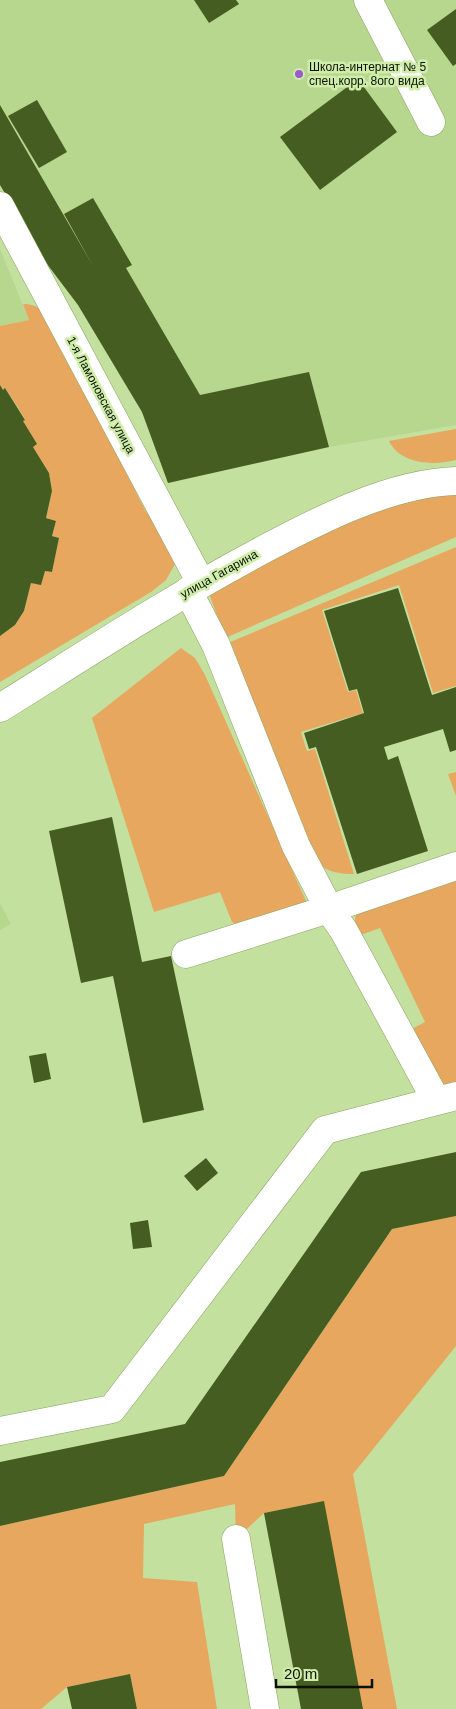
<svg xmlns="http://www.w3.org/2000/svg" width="456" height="1709" viewBox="0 0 456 1709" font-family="Helvetica,sans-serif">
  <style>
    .built { fill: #b7d68e }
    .green { fill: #e7a75f }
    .building { fill: #455d20 }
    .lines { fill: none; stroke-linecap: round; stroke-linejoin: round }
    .minor-casing { stroke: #88a365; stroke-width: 29 }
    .minor { stroke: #fff; stroke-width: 28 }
    .poi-dot { fill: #9c5ad0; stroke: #d0edab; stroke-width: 2 }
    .labels { text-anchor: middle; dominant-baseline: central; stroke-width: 5; stroke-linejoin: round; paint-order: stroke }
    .poi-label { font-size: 12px; fill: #0a1300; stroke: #d0edab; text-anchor: start }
    .street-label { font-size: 12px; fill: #0a1300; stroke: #d0edab }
  </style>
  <rect width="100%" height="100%" fill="#c3e09f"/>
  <g class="built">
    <path d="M0,0h456v425l-127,22 -161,36 -26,-71 -64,-107 -31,-41 -47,-79z"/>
    <path d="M0,249l29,71 -29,6z"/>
    <path d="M0,903l11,21 -11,6z"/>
  </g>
  <g class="green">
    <path d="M23,304c13,0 18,5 26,14l97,194 14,16 16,34 -10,18 -15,12 -151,90v-46l15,-11 9,-14 7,-28 14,-12 7,1 7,-34 -7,-2 4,-15 -10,-3 6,-27 -3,-18 -16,-26 -10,-26 2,-2 -19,-30 -3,1 -3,-5v-59l29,-6z"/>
    <path d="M456,429v31c-23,6 -56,4 -67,-19z"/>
    <path d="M456,492v45l-231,101 -19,-53 150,-75z"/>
    <path d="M456,547v139l-23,7 -34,-108 -77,25 26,82 8,-2 7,23 -62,19 6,19 8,-2 39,125c-16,0 -26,-2 -38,-12l-88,-219z"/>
    <path d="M181,648l14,10 10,17 105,235 -61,23 -17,-11 -12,-30 -66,20 -62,-194z"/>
    <path d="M456,772v24l-8,-22z"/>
    <path d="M456,881v205l-13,3 -31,-60 13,-7 -45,-94 -22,8 -4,-11 2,-11z"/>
    <path d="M456,1216v130l-103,128 44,235h-34l-40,-207 -59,11 -28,26 -1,-35 -91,20 -1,54 54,4 20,127h-80l-7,-35 -63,13 -26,22h-41v-183l224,-50 168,-247z"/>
  </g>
  <g class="building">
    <path d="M194,0h42l3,4 -30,19z"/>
    <path d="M456,9v55l-3,2 -26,-36z"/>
    <path d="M358,79l39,53 -77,58 -40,-53z"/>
    <path d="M37,100l30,52 -28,16 -31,-52z"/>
    <path d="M0,105l93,161 -29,-52 29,-16 39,67 -6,3 74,127 109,-23 20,75 -161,36 -26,-71 -64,-107 -31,-41 -47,-79z"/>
    <path d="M0,385l3,5 2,-2 20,32 -2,1 14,23 -4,3 16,26 3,18 -6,27 10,3 -4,15 7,2 -7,34 -7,-1 -4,14 -10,-2 -7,28 -9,14 -15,11z"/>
    <path d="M398,588l34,107 24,-8v63l-6,2 -7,-23 -59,18 4,13 10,-4 30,95 -71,23 -41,-127 -7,2 -5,-16 60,-20 -7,-24 -8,2 -25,-80z"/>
    <path d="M112,817l30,145 29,-6 33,154 -61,13 -30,-147 -32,7 -32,-152z"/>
    <path d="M46,1053l5,26 -17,4 -5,-27z"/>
    <path d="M456,1152v64l-64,13 -168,247 -224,50v-64l185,-38 176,-252z"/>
    <path d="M206,1158l12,15 -21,18 -13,-15z"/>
    <path d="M148,1220l4,27 -19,2 -3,-26z"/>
    <path d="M324,1501l39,208h-62l-37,-196z"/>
    <path d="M130,1674l7,35h-65l-5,-22z"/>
  </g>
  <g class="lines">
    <defs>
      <g id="minor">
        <path d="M368,0l63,122"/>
        <path d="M0,206l201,377"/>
        <path d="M188,591l28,54 80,201 33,63 127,-43"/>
        <path d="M0,708c85,-53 169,-108 257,-155 58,-31 132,-70 199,-72"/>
        <path d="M186,954l143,-45 15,22 92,169"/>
        <path d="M0,1431l112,-22 213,-279 131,-34"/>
        <path d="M236,1539l29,170"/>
      </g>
    </defs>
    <use href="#minor" class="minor-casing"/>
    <use href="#minor" class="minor"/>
  </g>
  <circle class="poi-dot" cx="299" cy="74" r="5"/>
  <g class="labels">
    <g class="poi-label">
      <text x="309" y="67">Школа-интернат № 5<tspan x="309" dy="14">спец.корр. 8ого вида</tspan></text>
    </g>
    <g class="street-label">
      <text transform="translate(101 395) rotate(62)">1-я Ламоновская улица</text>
      <text transform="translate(219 574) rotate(-29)">улица Гагарина</text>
    </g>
  </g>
  <path d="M276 1679v8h96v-8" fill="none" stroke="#0a1300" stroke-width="2.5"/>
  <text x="284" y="1679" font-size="15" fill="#0a1300" stroke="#d0edab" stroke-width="4" paint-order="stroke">20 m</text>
</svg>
